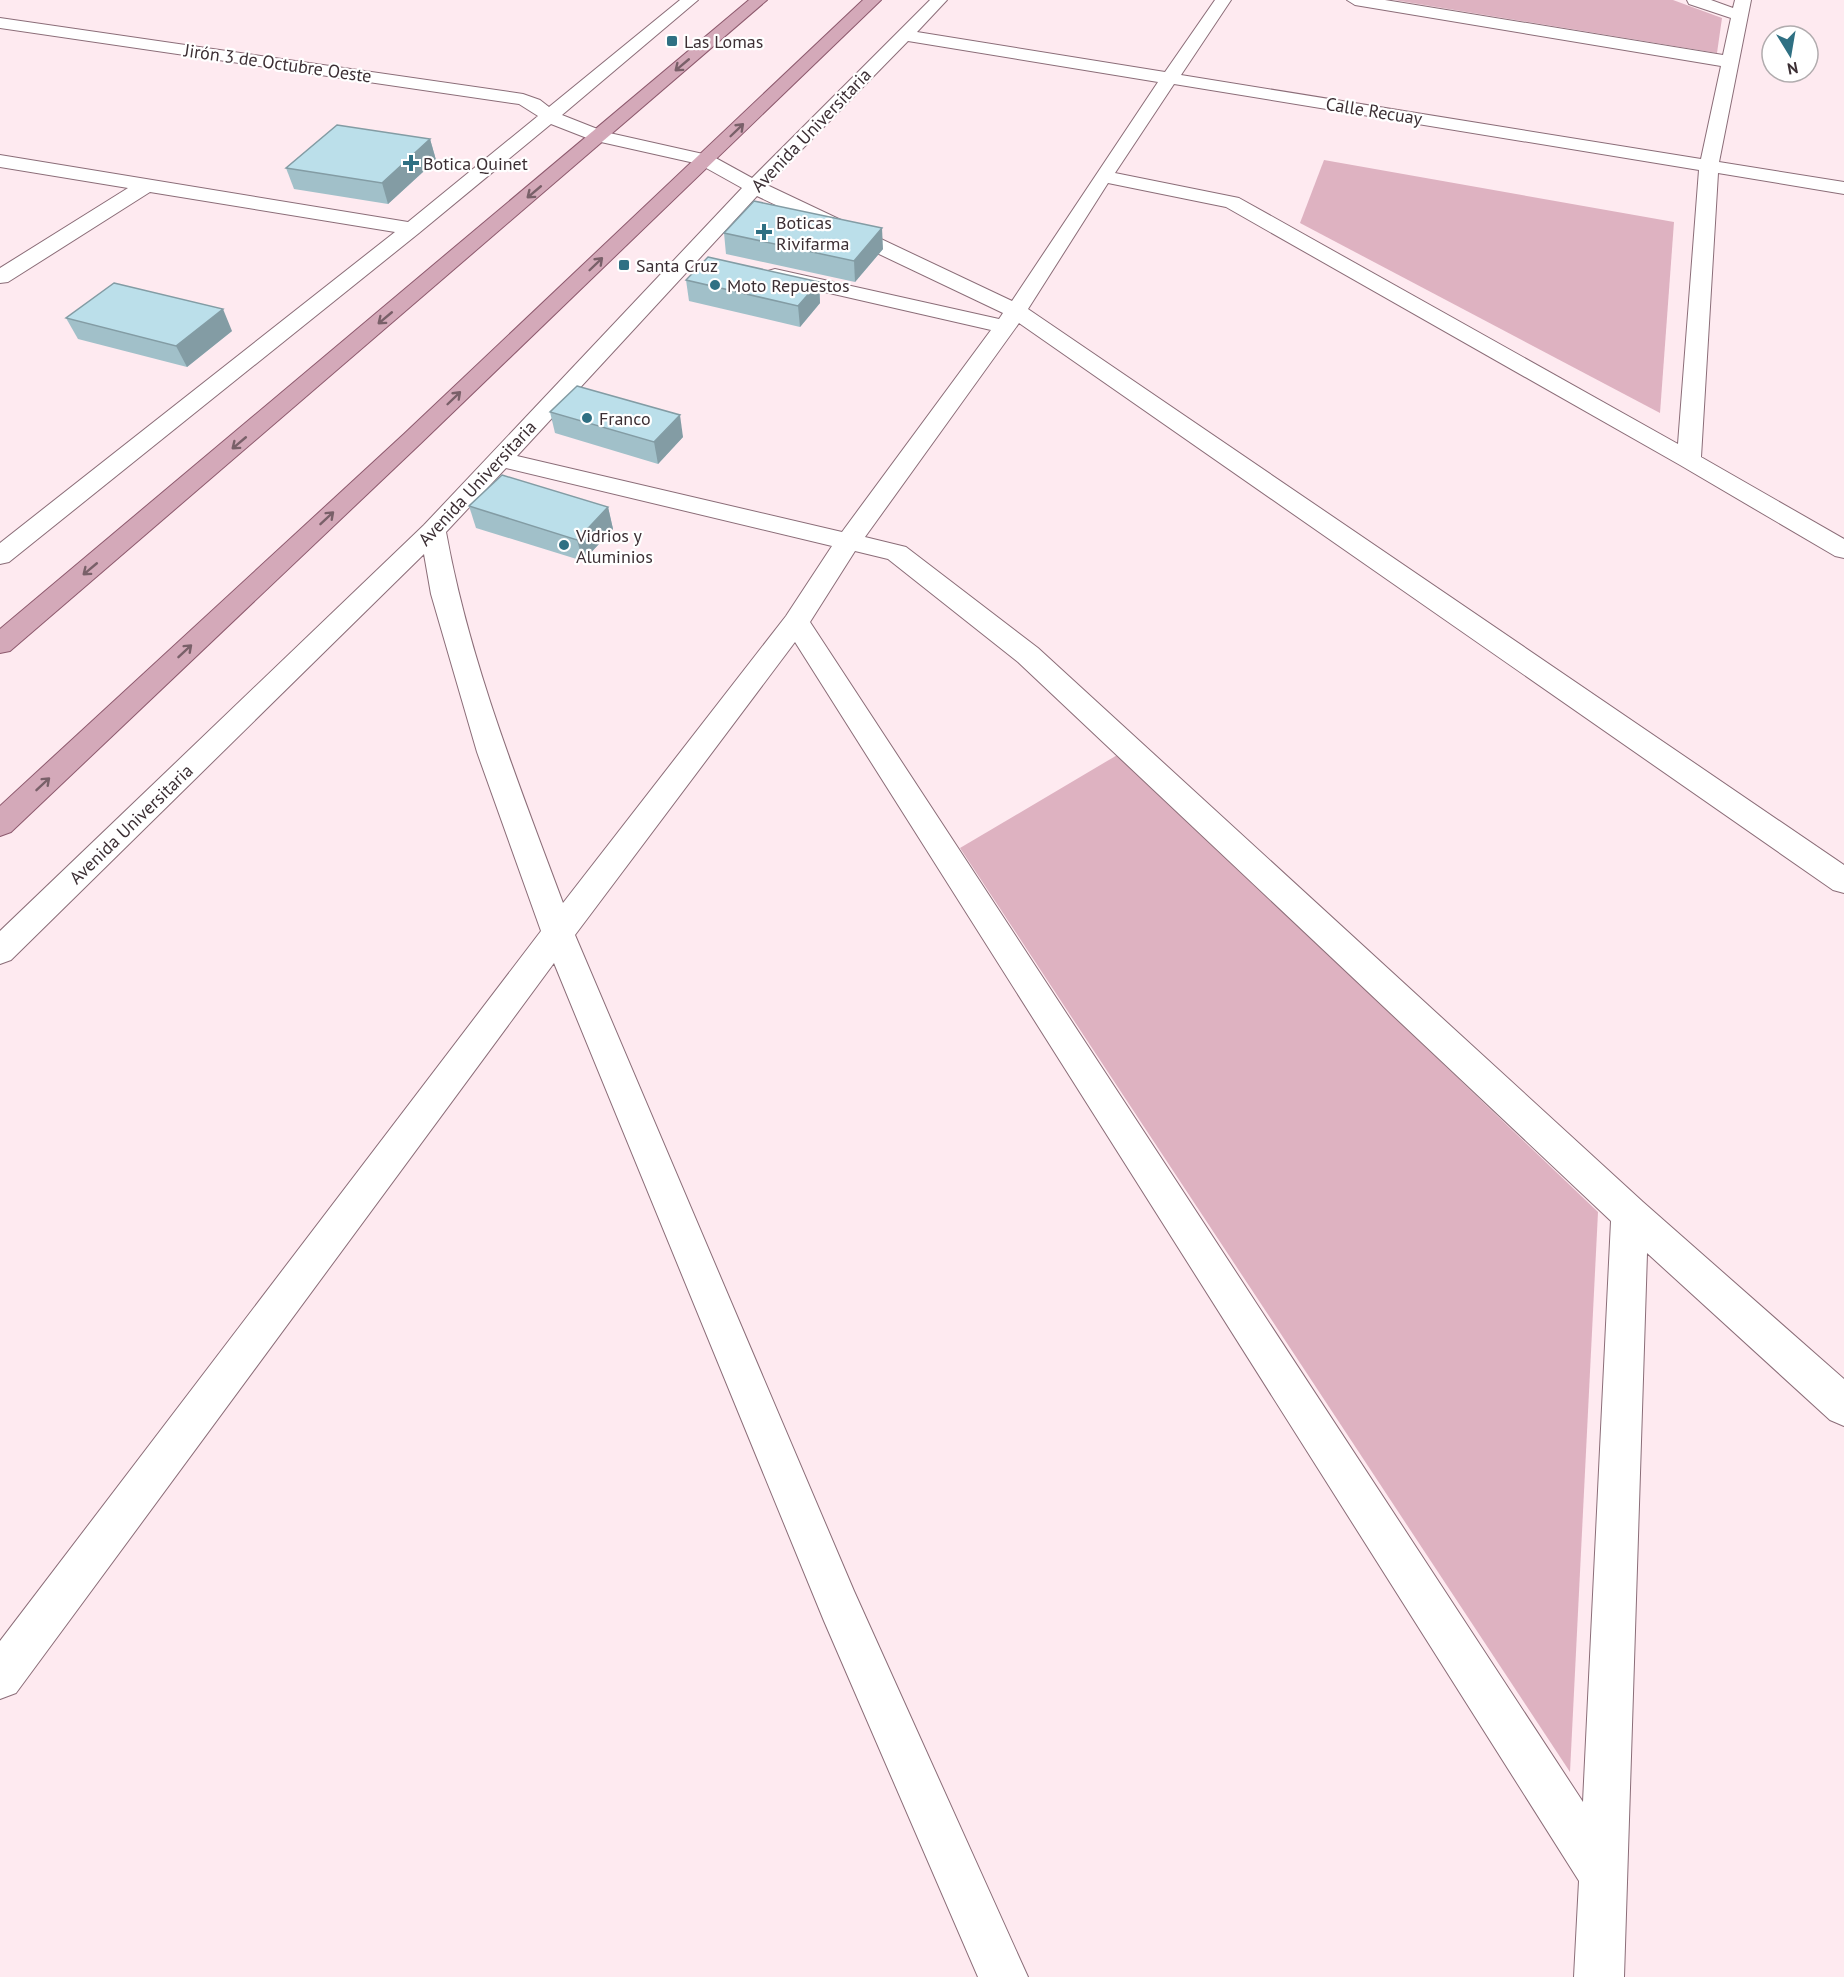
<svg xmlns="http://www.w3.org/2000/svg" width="1844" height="1977" viewBox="0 0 1844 1977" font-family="'PT Sans',sans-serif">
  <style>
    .green { fill: #deb2c1 }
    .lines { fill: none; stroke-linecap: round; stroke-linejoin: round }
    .minor-casing { stroke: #8b6d78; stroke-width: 2 }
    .major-casing { stroke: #8d596d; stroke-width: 2 }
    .minor { fill: #fff; fill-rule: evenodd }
    .major { fill: #d4a9b9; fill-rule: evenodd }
    .wall { fill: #a1c0c9 }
    .shaded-wall { fill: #839ca4 }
    .building { fill: #bbdfea; stroke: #839ca4; stroke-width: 1.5 }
    .oneway { stroke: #796069 }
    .poi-dot { fill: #2f7083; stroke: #fff; stroke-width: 2 }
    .labels { text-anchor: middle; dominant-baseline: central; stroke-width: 4.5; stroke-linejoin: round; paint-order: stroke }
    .far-poi-label { font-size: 18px; fill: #3c2f34; stroke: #fff; text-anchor: start }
    .far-street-label { font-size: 18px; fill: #3c2f34; stroke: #fff }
  </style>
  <rect width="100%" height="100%" fill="#feeaf0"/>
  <g class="green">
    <path d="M1394,0h279l49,18 -5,35z"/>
    <path d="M1324,160l350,62 -14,191 -360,-190z"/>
    <path d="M1119,754l479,458 -28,560 -610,-924z"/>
  </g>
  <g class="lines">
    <defs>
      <path id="minor" d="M680,0h18l-136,115 43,17 107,24 40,22 178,-178h17l-30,32 248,40 50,-72h16l-50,75 520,84 20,-93 -366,-61 -8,-5h38l338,55 8,-37 -42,-14 -2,-4h24l22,8 2,-8h16l-32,162 125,20v12l-126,-21 -17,284 143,82v19l-9,-2 -155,-91 -454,-258 -118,-24 -80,126 816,556v28l-11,-3 -814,-567 -154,214 41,10 132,101 605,554 201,177v47l-14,-6 -183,-167 -23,724h-50l5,-96 -784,-1239 -220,293 279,656 174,386h-50l-154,-356 -270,-658 -538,730 -16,6v-58l541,-710 -64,-179 -46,-158 -7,-40 -413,406 -11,4v-33l424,-406 318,-337 -43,-24 -107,-24 -41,-16 -132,109 -410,329 -9,2v-21l395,-311 -245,-40 -142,90 -8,1v-15l128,-80 -128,-21v-12l408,67 130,-106 -19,-12 -519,-76v-10l523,76 17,6 9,7zM908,41l250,41 -146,219 -245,-116zM1174,84l525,86 -21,274 -439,-246 -124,-25zM757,196l246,117 -4,6 -224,-50 -7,2 -4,4 4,4 223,51 -149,202 -325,-76zM506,468l326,78 -46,70 -223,287c-45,-121 -94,-243 -117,-371zM855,551l33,8 130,103 593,559 -28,581 -773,-1180z"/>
      <g id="major">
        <path d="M749,0h18l-757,651 -10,2v-24z"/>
        <path d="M863,0h18l-461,444 -409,388 -11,4v-30l404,-372z"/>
      </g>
    </defs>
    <use href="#minor" class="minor-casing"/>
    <use href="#major" class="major-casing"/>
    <use href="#minor" class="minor"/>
    <use href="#major" class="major"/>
  </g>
  <g class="wall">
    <path d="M430,139l6,21 -48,44 -94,-15 -8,-21z"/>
    <path d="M724,233l159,16 -28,33 -129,-28z"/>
    <path d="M686,280l133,2 1,21 -20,24 -111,-26z"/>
    <path d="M66,318l166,13 -45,36 -109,-28z"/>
    <path d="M550,412l133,25 -25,27 -103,-31z"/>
    <path d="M469,506l139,1 5,22 -30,32 -107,-33z"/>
  </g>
  <g class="shaded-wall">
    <path d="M430,139l6,21 -48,44 -6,-21z"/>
    <path d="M882,228l1,21 -28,33 -1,-21z"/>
    <path d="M819,282l1,21 -20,24 -2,-21z"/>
    <path d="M223,309l9,22 -45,36 -11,-21z"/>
    <path d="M680,415l3,22 -25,27 -4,-22z"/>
    <path d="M608,507l5,22 -30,32 -6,-21z"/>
  </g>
  <g class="building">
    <path d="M337,125l93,14 -48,44 -96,-15z"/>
    <path d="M754,201l128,27 -28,33 -130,-28z"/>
    <path d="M708,257l111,25 -21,24 -112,-26z"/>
    <path d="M114,283l109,26 -47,37 -110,-28z"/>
    <path d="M577,386l103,29 -26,27 -104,-30z"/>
    <path d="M502,475l106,32 -31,33 -108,-34z"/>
  </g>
  <defs><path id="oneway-shaft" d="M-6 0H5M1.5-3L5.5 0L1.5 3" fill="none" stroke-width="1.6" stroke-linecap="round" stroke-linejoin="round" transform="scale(1.5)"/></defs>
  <g class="oneway">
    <use href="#oneway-shaft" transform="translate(682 65) rotate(140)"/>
    <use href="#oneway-shaft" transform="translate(737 130) rotate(-44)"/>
    <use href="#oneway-shaft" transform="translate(534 192) rotate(140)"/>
    <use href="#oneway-shaft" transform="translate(596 264) rotate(-44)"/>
    <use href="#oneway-shaft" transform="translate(385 318) rotate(140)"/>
    <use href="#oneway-shaft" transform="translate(454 398) rotate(-44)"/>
    <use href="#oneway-shaft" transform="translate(239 443) rotate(140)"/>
    <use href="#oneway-shaft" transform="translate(327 518) rotate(-43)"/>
    <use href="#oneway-shaft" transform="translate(90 569) rotate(140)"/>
    <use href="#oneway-shaft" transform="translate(185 651) rotate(-43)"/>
    <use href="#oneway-shaft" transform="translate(43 784) rotate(-43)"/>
  </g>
  <g class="poi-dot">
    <rect x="666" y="35" width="12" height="12" rx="3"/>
    <path d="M408 154h6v6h6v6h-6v6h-6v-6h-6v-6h6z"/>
    <path d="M761 223h6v6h6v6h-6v6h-6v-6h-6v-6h6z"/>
    <rect x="618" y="259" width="12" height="12" rx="3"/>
    <circle cx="715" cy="285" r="6"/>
    <circle cx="587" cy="418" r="6"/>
    <circle cx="564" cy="545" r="6"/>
  </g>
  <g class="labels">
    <g class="far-poi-label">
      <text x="684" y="41">Las Lomas</text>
      <text x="423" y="163">Botica Quinet</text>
      <text x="776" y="222">Boticas<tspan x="776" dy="21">Rivifarma</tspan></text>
      <text x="636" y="265">Santa Cruz</text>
      <text x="727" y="285">Moto Repuestos</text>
      <text x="599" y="418">Franco</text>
      <text x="576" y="535">Vidrios y<tspan x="576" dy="21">Aluminios</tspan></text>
    </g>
    <g class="far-street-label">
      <text transform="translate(278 63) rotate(8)">Jirón 3 de Octubre Oeste</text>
      <text transform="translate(1374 111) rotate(9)">Calle Recuay</text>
      <text transform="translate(811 130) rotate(-46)">Avenida Universitaria</text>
      <text transform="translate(477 483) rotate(-47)">Avenida Universitaria</text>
      <text transform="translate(131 824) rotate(-44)">Avenida Universitaria</text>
    </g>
  </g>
  <g transform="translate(1790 54) rotate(169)"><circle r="28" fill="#ffffff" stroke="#b1acae" stroke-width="1.5"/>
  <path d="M0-4.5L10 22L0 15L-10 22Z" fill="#2f7083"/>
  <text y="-9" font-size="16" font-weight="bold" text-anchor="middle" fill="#3c2f34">N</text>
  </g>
</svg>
